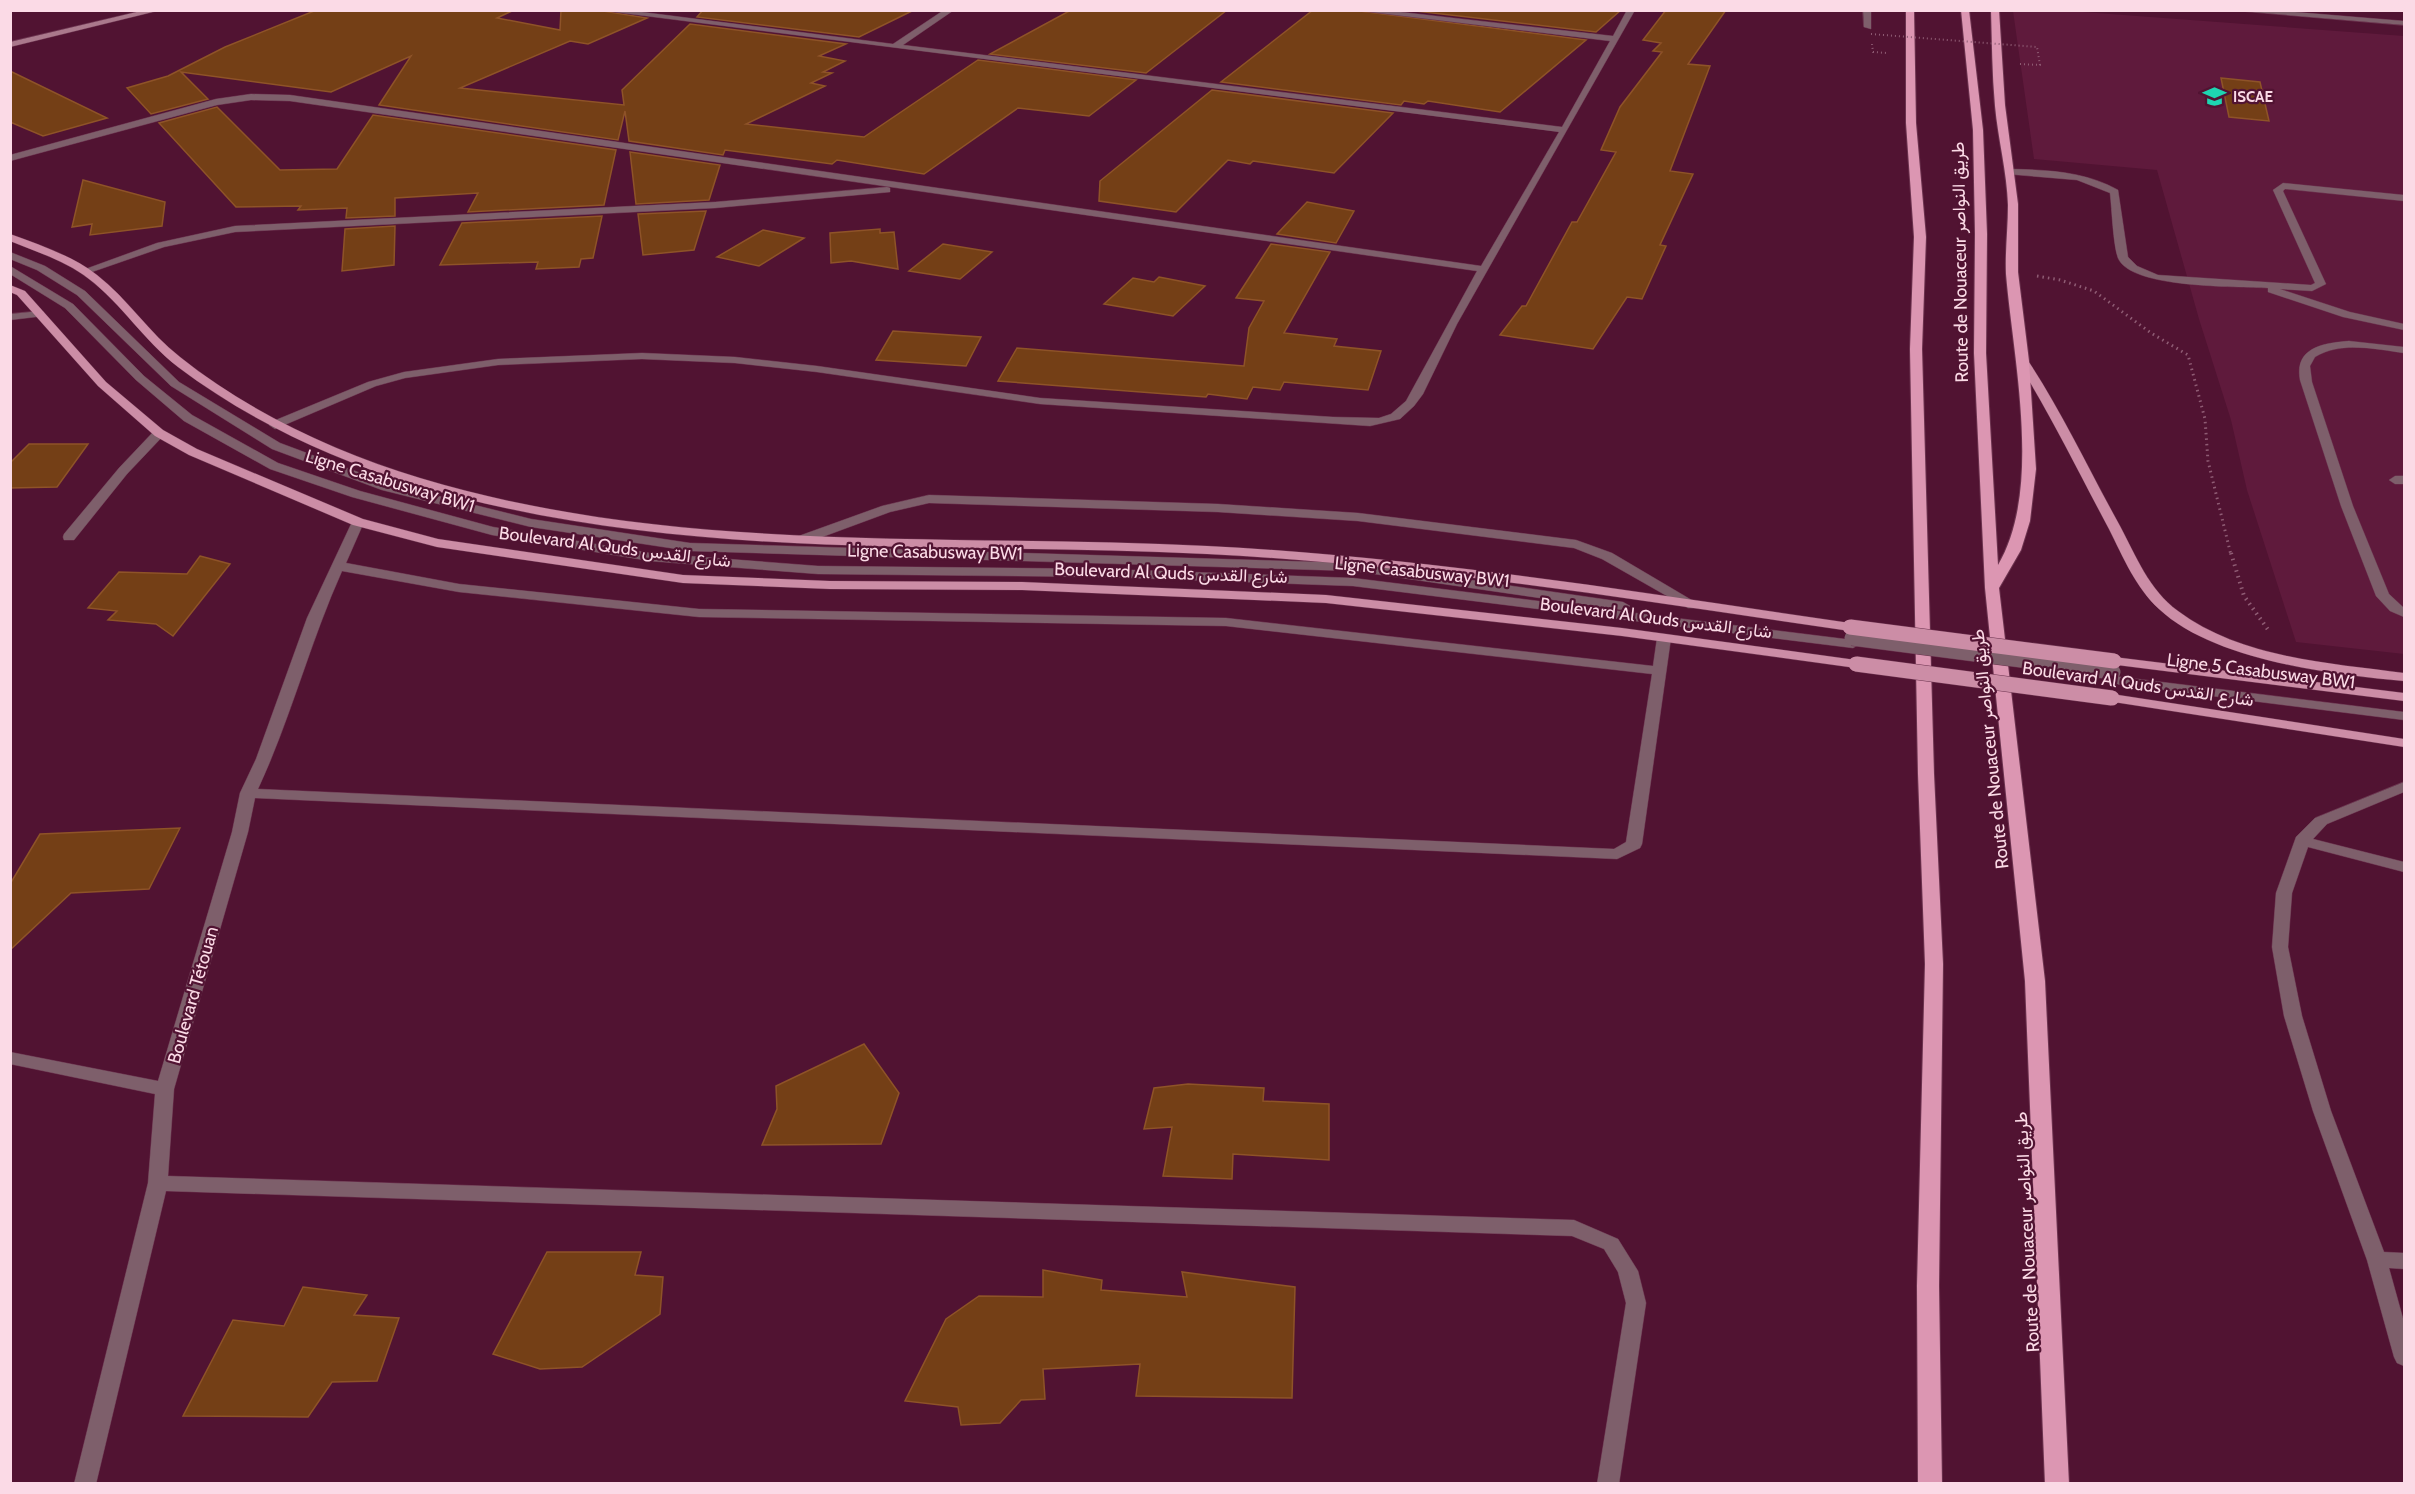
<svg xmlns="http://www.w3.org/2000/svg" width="2415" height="1494" viewBox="0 0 2415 1494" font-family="Cabin,Vazirmatn,sans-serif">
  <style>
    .built { fill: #5f1a3c }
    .building { fill: #743f16; stroke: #8e5328; stroke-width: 1.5 }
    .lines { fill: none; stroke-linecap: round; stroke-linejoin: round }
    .service-casing { stroke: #6c334f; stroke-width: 1 }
    .minor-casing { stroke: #6c334f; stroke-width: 1 }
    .secondary-casing { stroke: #6c334f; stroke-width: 1 }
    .primary-casing { stroke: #6c334f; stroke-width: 1 }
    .trunk-casing { stroke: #6c334f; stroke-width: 2 }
    .path-far2 { stroke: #8f5c74; stroke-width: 2; stroke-dasharray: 1 3; stroke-linecap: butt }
    .path-far1 { stroke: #8f5c74; stroke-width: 3; stroke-dasharray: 1.5 4; stroke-linecap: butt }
    .path { stroke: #8f5c74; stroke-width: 4; stroke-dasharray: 1.5 4.5; stroke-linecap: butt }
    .service { fill: #7e5f6b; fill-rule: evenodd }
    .minor { fill: #7e5f6b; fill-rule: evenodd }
    .secondary { fill: #aa798c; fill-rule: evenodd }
    .primary { fill: #cc8da6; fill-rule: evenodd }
    .trunk { fill: #dc96b2; fill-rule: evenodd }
    .service-bridge-casing { stroke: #6c334f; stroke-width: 16; stroke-linecap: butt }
    .primary-bridge-casing { stroke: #6c334f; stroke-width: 16; stroke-linecap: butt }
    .path-bridge { stroke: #8f5c74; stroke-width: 2; stroke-dasharray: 1 3; stroke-linecap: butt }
    .service-bridge { stroke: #7e5f6b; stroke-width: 15 }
    .primary-bridge { stroke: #cc8da6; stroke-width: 15 }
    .labels { text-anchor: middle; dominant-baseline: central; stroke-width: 4.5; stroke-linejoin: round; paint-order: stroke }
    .far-poi-label { font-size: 15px; font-weight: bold; fill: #fbdae6; stroke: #511332; text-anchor: start }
    .street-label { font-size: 18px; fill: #fbdae6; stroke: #511332 }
  </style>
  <rect width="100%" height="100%" fill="#511332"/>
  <path class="built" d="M2013,11h57l334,25v618l-108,-12 -49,-152 -16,-70 -32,-101 -42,-149 -123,-11z"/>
  <g class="building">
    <path d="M322,10h192l-17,8 63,12 1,-20h36l50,8 -59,26 -18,-3 -110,47 164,17 -2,-15 68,-66 156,20 -27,12 26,5 -22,11 9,1 -21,10 14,3 -79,38 118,13 114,-77 158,20 -47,36 -71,-8 -94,66 -87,-14 -5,4 -107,-14 -2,5 -94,-14 -4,-30 -7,29 -239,-35 32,-49 -80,36 -150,-20 27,27 -57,15 -24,-26 41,-12 57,-29 89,-36z"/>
    <path d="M703,10h211l-55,27 -162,-20z"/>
    <path d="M1071,10h156l-81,63 -156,-19z"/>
    <path d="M1313,10h39l234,30 -86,72 -72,-11 -4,3 -20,-3 -3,4 -180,-23z"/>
    <path d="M1407,10h214l-25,22z"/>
    <path d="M1666,10h60l-38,54 22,2 -40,105 23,3 -33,71 6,1 -24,53 -15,-2 -34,52 -93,-14 22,-29h4l46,-84h5l39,-70 -15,-2 19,-43 42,-55 -9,-1 8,-8 -18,-3z"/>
    <path d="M10,71l97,47 -64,18 -33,-14z"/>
    <path d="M2221,78l39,4 9,39 -40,-4z"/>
    <path d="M1212,90l181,23 -59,60 -81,-12 -3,3 -22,-4 -52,52 -77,-11 1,-20z"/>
    <path d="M217,107l63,63 57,-1 36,-54 243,35 -12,55 -136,7 10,-19 -83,5v18l-49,2 1,-10 -49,2 3,-4 -65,1 -77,-84z"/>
    <path d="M630,152l90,13 -11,35 -73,4z"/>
    <path d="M83,180l82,22 -3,24 -72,9 2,-11 -20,3z"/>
    <path d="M1307,202l47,9 -18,32 -59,-9z"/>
    <path d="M706,211l-12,39 -51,5 -5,-41z"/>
    <path d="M602,216l-9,42 -12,1 -2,8 -43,2 2,-7 -98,3 22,-42z"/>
    <path d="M395,226l-1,39 -52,6 3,-42z"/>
    <path d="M880,229v4l14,-1 4,37 -47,-8 -20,2 -1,-30z"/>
    <path d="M763,230l41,8 -45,28 -42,-9z"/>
    <path d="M943,244l49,8 -32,27 -51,-8z"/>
    <path d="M1271,244l59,8 -46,81 53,6 -3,7 47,5 -13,39 -84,-8 -4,8 -27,-3 -6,12 -39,-5 -2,3 -208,-16 19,-33 227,18 5,-38 15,-27 -28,-3z"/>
    <path d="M1159,277l46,9 -32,30 -69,-12 29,-26 21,4z"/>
    <path d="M893,331l88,6 -15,29 -90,-6z"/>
    <path d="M29,444h59l-31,43 -47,1v-25z"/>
    <path d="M200,556l30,8 -57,72 -17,-12 -48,-4 9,-9 -29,-3 31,-36 68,2z"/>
    <path d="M180,828l-31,61 -78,4 -61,57v-66l30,-50z"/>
    <path d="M864,1044l35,49 -18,51 -119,1 15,-36 -1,-23z"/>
    <path d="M1188,1084l76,4 -1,13 66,3v56l-96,-6 -1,25 -69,-3 9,-49 -28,2 10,-41z"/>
    <path d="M547,1252h94l-6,23 28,2 -3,37 -78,53 -42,2 -47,-15z"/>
    <path d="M1043,1270l59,10 -1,10 86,7 -5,-25 113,15 -3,111 -156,-2 4,-32 -97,5 2,30 -24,1 -21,23 -39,2 -3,-18 -53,-6 41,-82 33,-23 64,1z"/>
    <path d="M303,1287l64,8 -13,20 45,3 -22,63 -45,1 -24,35 -125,-1 50,-96 51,6z"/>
  </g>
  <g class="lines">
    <defs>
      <g id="service">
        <path d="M1863,10h8v19l-7,-2z"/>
        <path d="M2228,10h42l134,11v4z"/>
        <path d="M2009,169c38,1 75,2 109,21l10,67 9,9 21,9 153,10 4,-2 -42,-93 10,-7 121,12v6l-119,-12 -2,2 43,93 -14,7 -32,-2 70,23 54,12v6l-61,-13 -75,-25v-4c-31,-2 -137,1 -150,-30 -5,-14 -6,-48 -8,-65l-33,-13 -71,-6v-4z"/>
        <path d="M10,252l35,14 40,25 94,91 101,61 110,41 141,35 159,24 664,20 269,39 7,4 -7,4 -269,-39 -664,-20 -159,-24 -149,-37 -110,-41 -101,-63 -94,-91 -40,-25 -27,-11z"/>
        <path d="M10,266l63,38 71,72 48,39 86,48 82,28 133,36 157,26 168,13 288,3 247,9 500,62 7,4 -7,4 -500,-62 -247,-9 -288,-3 -168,-13 -158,-26 -140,-38 -82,-28 -86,-48 -48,-41 -71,-72 -55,-34z"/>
        <path d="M2349,341l55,6v6c-29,-4 -63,-12 -89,4l-5,9 2,16 41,124 36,88 15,14v9l-14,-6 -14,-15 -35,-90 -41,-126c-6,-33 24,-37 49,-39z"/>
        <path d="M2404,476v8h-9l-6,-4 6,-4z"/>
        <path d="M929,495l289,9 140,9 218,27 36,13 88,52 -2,3h-10l-86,-49 -28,-11 -216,-27 -140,-9 -289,-9 -39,9 -84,31h-10l-1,-3 1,-3 86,-31z"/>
        <path d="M2113,676l291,36v8l-296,-37 -2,-3z"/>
      </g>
      <g id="minor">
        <path d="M599,10h27l267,34 51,-34h10l-51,35 659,82 48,-86 -256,-31h29l230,26 14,-26h8l-178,314 -34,70 -9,12 -14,13 -30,7 -330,-22 -223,-32 -82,-9 -93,-4 -144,6 -93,13 -29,8 -101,43 -6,-4 2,-3 97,-40 36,-10 94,-13 144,-6 93,4 82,9 223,32 293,19 46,1 12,-4 15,-13 71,-130 -1187,-170 -39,-1 -34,5 -207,56v-6l206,-56 35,-5 39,1 1191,171 78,-134z"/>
        <path d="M887,187l3,1v4l-175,16 -480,24 -71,15 -75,26 -9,-2 77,-28 78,-17 480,-24z"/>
        <path d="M40,311l4,1v4l-34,4v-6z"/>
        <path d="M159,429l4,1v6l-36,38 -53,66h-10l-1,-3 1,-3 55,-66 36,-38z"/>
        <path d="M358,518l6,4 -18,41 113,21 240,25 527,9 427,48 4,-28 2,-3h10l2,3 -29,206 -2,4 -23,11 -1362,-61 -7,34 -74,257 -6,87 1406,44 44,19 20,32 8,32 -27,181h-22l29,-181 -8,-31 -14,-23 -32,-13 -1406,-45 -70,293h-22l74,-301 7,-89 -145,-30v-12l148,29 74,-249 8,-39 16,-34 51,-141 45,-96zM342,571l117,21 240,25 527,9 426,48 -26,168 -12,7 -1356,-60c33,-71 52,-147 84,-218z"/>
        <path d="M2404,782v10l-77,32 -14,15 91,23v10l-96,-25 -16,46 -4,54 14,69 29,95 53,141 20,1v16l-15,-1 15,54v44l-7,-3 -3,-6 -27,-97 -54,-149 -29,-95 -12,-69 4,-54 20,-56 19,-19z"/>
      </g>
      <path id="secondary" d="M145,10h16l-151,37v-5z"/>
      <g id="primary">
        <path d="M10,234c30,11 63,22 87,41 31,24 52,58 83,82 70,56 155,95 240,121 255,77 525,55 787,68 216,11 430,46 643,77l7,4 -7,4c-214,-31 -427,-66 -643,-77 -266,-13 -539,9 -797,-71 -83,-26 -163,-64 -232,-116 -34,-26 -56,-63 -89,-88 -23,-18 -52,-27 -79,-38z"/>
        <path d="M10,285l15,6 81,91 57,48 34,19 166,70 75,20 245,36 147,6 192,1 304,13 296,33 234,32 7,4 -7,4 -234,-32 -296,-33 -304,-13 -192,-1 -147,-6 -246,-36 -84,-22 -164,-70 -34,-19 -57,-50 -81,-91 -7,-3z"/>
        <path d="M2023,358l4,1c35,53 62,111 93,167 16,30 29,64 58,85 63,47 151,52 226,62v8c-71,-6 -191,-21 -245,-72 -23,-21 -36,-52 -50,-80 -30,-56 -58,-114 -92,-168z"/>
        <path d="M2114,657l290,36v8l-295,-37 -2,-3 2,-3z"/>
        <path d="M2112,694l292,45v8l-297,-46 -2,-3 2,-3z"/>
      </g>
      <g id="trunk">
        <path d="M1906,10h8l2,113 10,114 -4,112 12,425 9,190 -4,322 3,198h-24l-1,-198 8,-322 -7,-190 -8,-425 4,-112 -8,-114z"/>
        <path d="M1961,10h8l14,120 4,104 -1,119 12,212c45,-76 15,-206 8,-291 -1,-23 2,-46 2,-69 -1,-33 -10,-66 -13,-99 -3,-32 -3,-64 -4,-96h8l6,95 13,99v68l11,89 7,108 -6,52 -9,29 -22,38 46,393 24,503h-24l-20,-503 -40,-393 -11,-235 1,-119 -2,-104z"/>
      </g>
    </defs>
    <use href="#service" class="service-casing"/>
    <use href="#minor" class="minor-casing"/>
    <use href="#secondary" class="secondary-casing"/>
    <use href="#primary" class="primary-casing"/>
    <use href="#trunk" class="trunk-casing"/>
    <g class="path-far2">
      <path d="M1872,44l1,8 14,1"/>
      <path d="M2020,64l20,1 -3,-18"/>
    </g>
    <path class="path-far1" d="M2037,276l23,4 34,11 57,42 37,22 17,64 3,42 23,94"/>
    <path class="path" d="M2231,553l13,43 25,35"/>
    <use href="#service" class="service"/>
    <use href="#minor" class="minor"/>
    <use href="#secondary" class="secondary"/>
    <use href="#primary" class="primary"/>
    <use href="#trunk" class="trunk"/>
    <defs>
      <path id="service-bridge" d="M1852,638l261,34"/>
      <g id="primary-bridge">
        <path d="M1850,627l264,34"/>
        <path d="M1856,664l256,34"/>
      </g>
    </defs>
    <use href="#service-bridge" class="service-bridge-casing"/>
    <use href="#primary-bridge" class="primary-bridge-casing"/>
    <path class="path-bridge" d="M1871,34l166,13"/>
    <use href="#service-bridge" class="service-bridge"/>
    <use href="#primary-bridge" class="primary-bridge"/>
  </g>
  <defs>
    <symbol id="university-bare" viewBox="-9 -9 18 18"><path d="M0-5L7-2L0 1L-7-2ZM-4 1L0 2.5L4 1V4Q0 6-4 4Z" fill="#1ed5b1" stroke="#511332" stroke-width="2.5" paint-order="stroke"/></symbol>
  </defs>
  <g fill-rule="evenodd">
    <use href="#university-bare" x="2198" y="80" width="33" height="33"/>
  </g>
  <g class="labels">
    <g class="far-poi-label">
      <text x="2233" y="97">ISCAE</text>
    </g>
    <g class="street-label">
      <text transform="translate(1960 262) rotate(-91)">Route de Nouaceur طريق النواصر</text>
      <text transform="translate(390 481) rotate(17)">Ligne Casabusway BW1</text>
      <text transform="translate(615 547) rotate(7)">Boulevard Al Quds شارع القدس</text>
      <text transform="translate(935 552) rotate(1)">Ligne Casabusway BW1</text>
      <text transform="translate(1422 572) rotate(6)">Ligne Casabusway BW1</text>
      <text transform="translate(1171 573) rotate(2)">Boulevard Al Quds شارع القدس</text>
      <text transform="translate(1656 618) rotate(7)">Boulevard Al Quds شارع القدس</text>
      <text transform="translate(2261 671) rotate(7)">Ligne 5 Casabusway BW1</text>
      <text transform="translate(2138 684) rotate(8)">Boulevard Al Quds شارع القدس</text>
      <text transform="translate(1990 749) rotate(-96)">Route de Nouaceur طريق النواصر</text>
      <text transform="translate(193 995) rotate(-74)">Boulevard Tétouan</text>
      <text transform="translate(2027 1232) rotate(-93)">Route de Nouaceur طريق النواصر</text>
    </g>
  </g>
  <rect width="2415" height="1494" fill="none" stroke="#fbdae6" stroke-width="24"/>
</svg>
